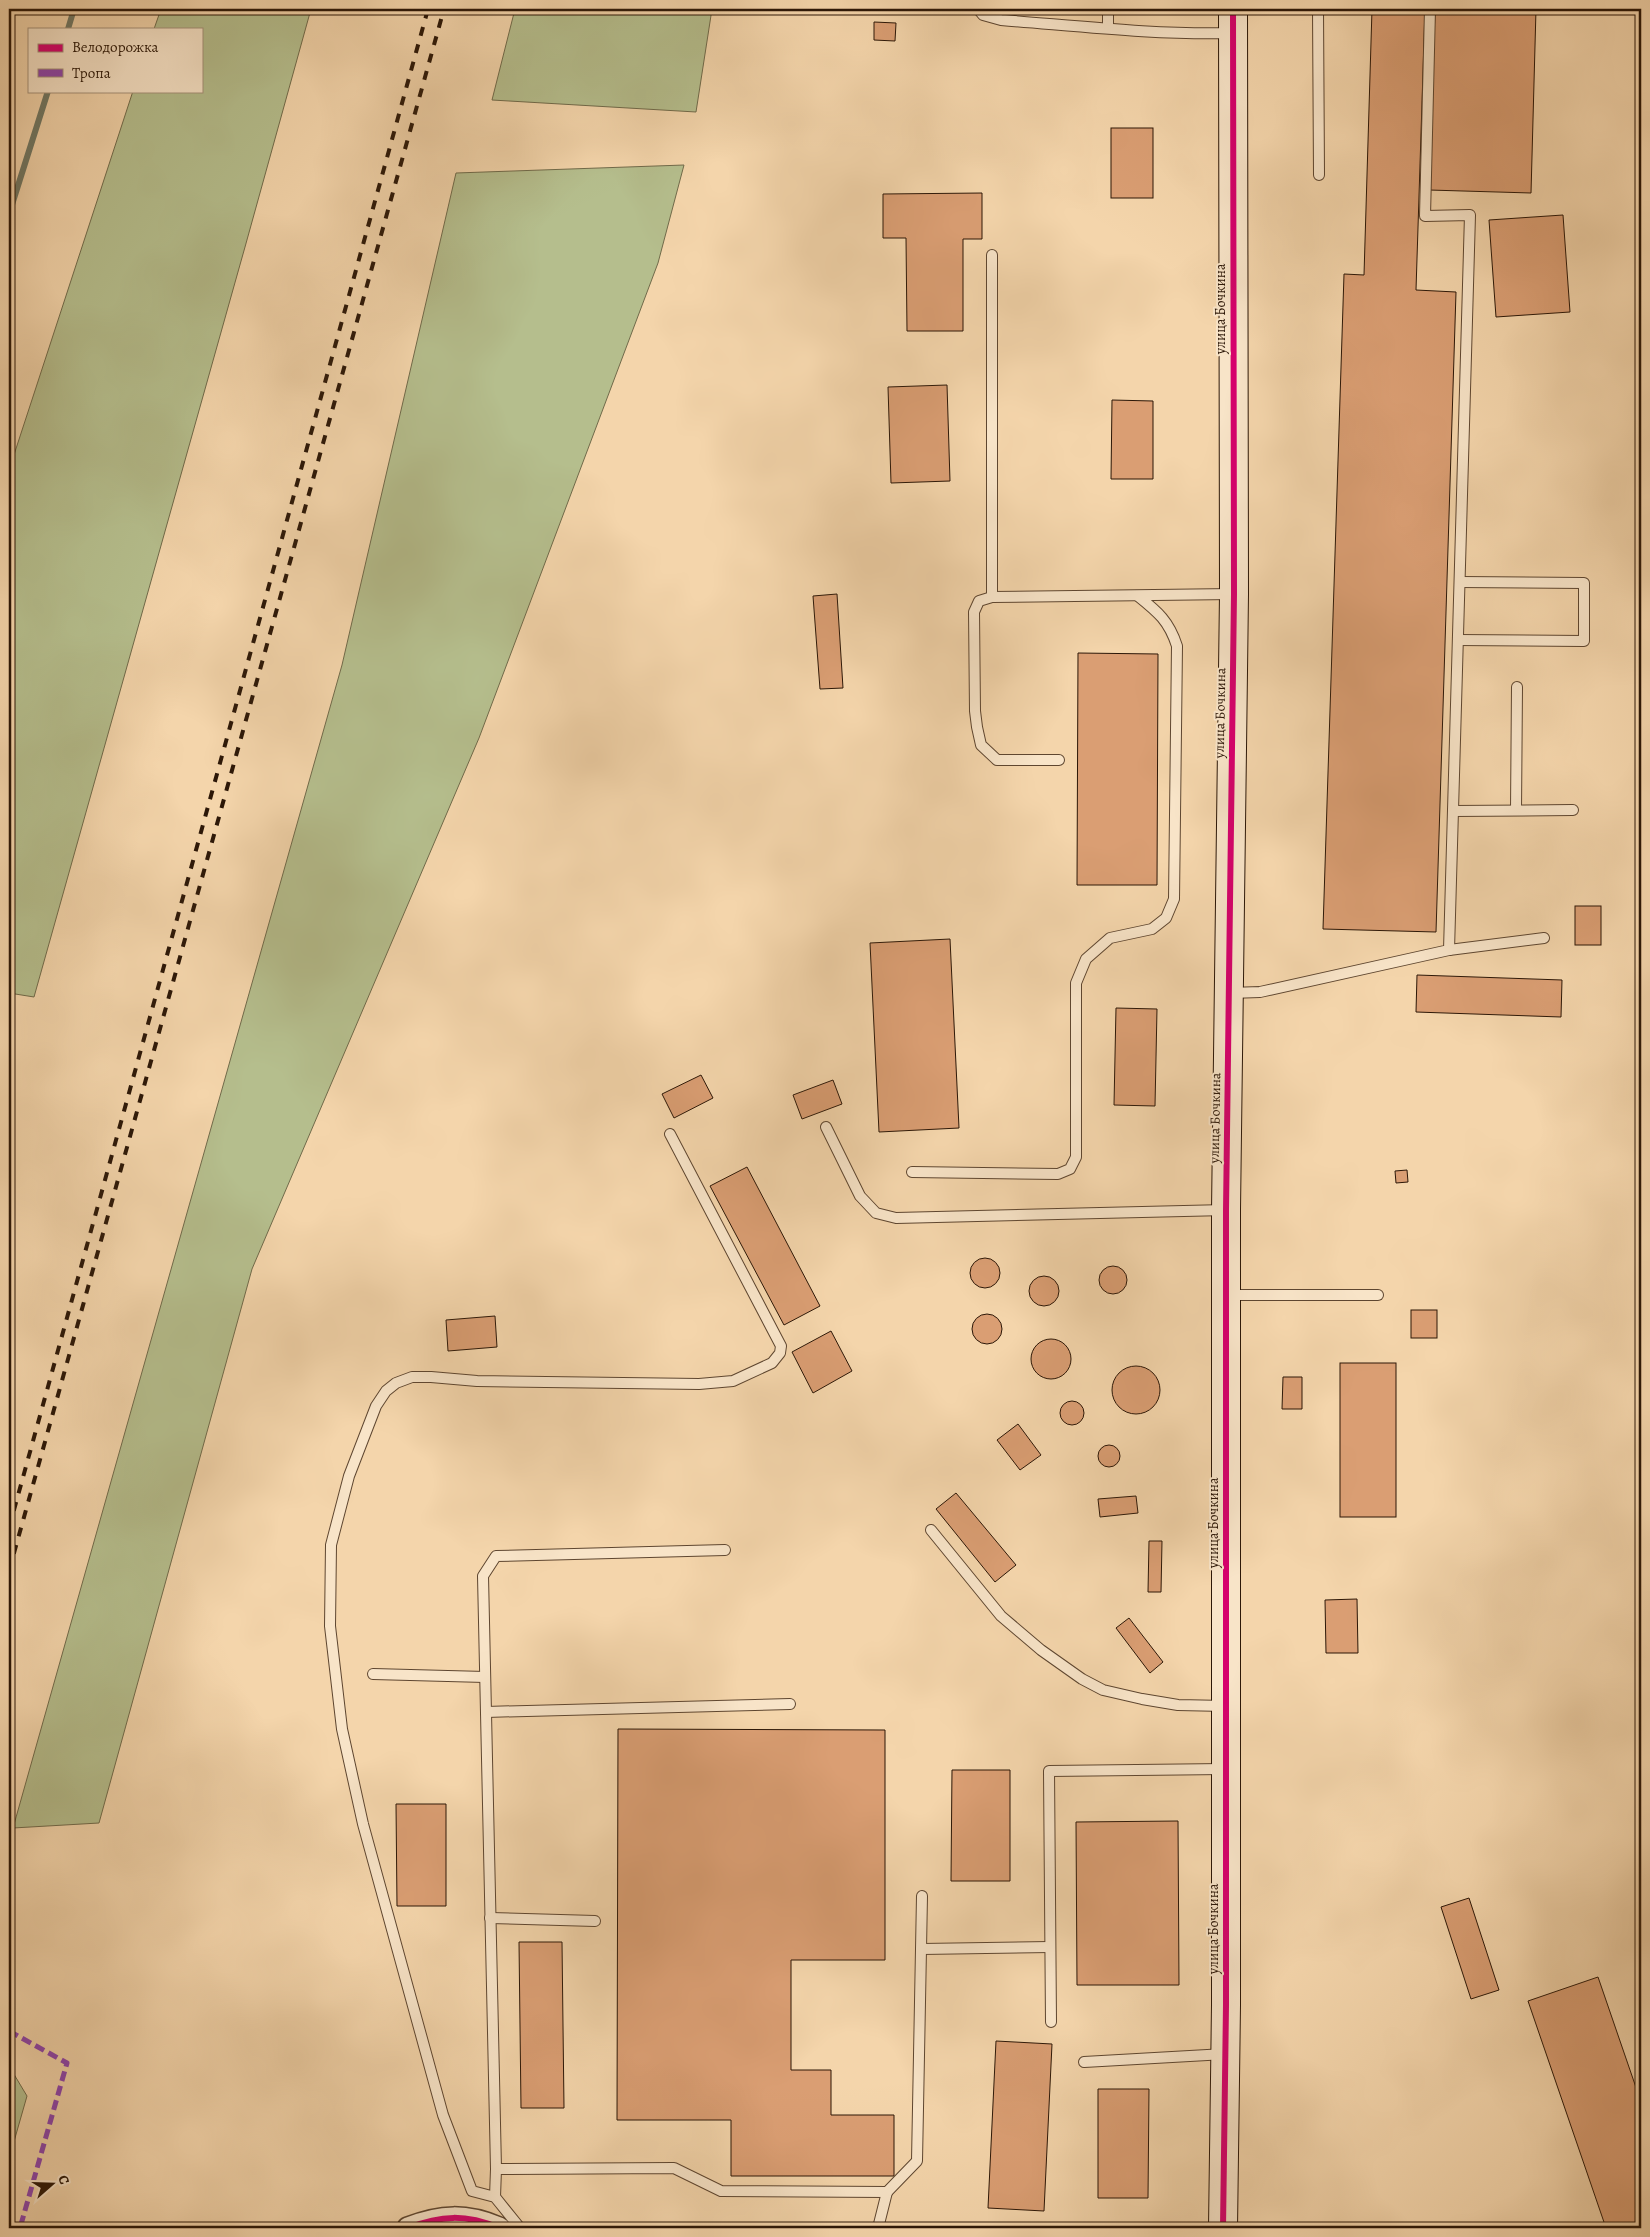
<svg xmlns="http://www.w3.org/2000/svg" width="1650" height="2237" viewBox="0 0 1650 2237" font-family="Alegreya,serif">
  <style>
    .green { fill: #b5be8d; stroke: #706a4a }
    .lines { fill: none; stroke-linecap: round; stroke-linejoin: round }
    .stream { stroke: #707865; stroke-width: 6 }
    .building { fill: #da9e73; stroke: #2c1707 }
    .lane-casing { stroke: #5e4630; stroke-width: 12 }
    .street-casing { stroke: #5e4630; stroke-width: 24 }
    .secondary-casing { stroke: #2c1707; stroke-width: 30 }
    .lane { stroke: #f8e4c8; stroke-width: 10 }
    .street { stroke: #f8e4c8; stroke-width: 21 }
    .secondary { stroke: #f8e4c8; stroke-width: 28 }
    .rail { stroke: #2c1707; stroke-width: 4; stroke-dasharray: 9 9; stroke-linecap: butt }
    .quiet { stroke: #8e44ad; stroke-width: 5; stroke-dasharray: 10 5; stroke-linecap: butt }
    .cycleway-casing { stroke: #f8e4c8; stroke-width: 9 }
    .cycleway { stroke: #d6006c; stroke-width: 6 }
    .labels { text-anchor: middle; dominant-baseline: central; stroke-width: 4; stroke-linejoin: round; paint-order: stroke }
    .street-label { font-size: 14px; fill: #2c1707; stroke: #f8e4c8 }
  </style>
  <rect width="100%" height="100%" fill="#f4d5ab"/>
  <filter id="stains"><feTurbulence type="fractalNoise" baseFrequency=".004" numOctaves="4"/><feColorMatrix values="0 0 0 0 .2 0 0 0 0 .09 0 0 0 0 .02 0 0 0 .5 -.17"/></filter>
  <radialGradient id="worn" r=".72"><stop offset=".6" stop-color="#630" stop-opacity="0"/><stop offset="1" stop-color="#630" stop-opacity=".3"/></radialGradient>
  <g class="green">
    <path d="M161,9h150l-66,238 -211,750 -25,-4v-523l124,-379h68v-62h-47z"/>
    <path d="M515,9h197l-16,103 -204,-12z"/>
    <path d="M684,165l-26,98 -179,475 -227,531 -153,554 -86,5 329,-1163 114,-492z"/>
    <path d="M9,2066l18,30 -18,63z"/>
  </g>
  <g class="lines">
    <g class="stream">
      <path d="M68,29l6,-20"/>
      <path d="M9,214l39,-123"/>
    </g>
  </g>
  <g class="building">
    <path d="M1372,9h53l-9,281 40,2 -20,640 -113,-3 21,-655 20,1z"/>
    <path d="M1435,9h101l-5,184 -102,-3z"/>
    <path d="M874,22l22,1 -1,18 -21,-1z"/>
    <rect x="1111" y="128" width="42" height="70"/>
    <path d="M982,193v46h-19v92h-56l-1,-93h-23v-44z"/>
    <path d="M1563,215l7,97 -74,5 -7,-97z"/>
    <path d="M947,385l3,96 -59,2 -3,-96z"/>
    <path d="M1112,400l41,1v78h-42z"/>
    <path d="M837,594l6,94 -23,1 -7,-93z"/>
    <path d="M1078,653l80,1 -1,231h-80z"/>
    <rect x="1575" y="906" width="26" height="39"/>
    <path d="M950,939l9,189 -80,4 -9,-189z"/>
    <path d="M1417,975l145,5 -1,37 -145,-5z"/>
    <path d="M1116,1008l41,1 -2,97 -41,-1z"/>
    <path d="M701,1075l12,23 -39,20 -12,-24z"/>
    <path d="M833,1080l9,24 -40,15 -9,-24z"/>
    <path d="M747,1167l73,139 -36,19 -74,-139z"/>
    <path d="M1407,1170l1,12 -12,1 -1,-12z"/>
    <circle cx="985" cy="1273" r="15"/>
    <circle cx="1113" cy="1280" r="14"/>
    <circle cx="1044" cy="1291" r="15"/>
    <rect x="1411" y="1310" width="26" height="28"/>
    <circle cx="987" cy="1329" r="15"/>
    <path d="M495,1316l2,31 -49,4 -2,-31z"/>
    <path d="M831,1331l21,40 -39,22 -21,-41z"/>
    <circle cx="1051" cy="1359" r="20"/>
    <rect x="1340" y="1363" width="56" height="154"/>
    <circle cx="1136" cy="1390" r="24"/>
    <path d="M1283,1377h19v32h-20z"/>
    <circle cx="1072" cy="1413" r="12"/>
    <path d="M1018,1424l23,31 -21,15 -23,-30z"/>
    <circle cx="1109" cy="1456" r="11"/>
    <path d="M956,1493l60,72 -21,17 -59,-73z"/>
    <path d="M1136,1496l2,17 -38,4 -2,-18z"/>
    <path d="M1149,1541h13l-1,51h-13z"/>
    <path d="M1357,1599l1,54h-32l-1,-53z"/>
    <path d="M1129,1618l34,44 -13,11 -34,-45z"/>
    <path d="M618,1729l267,1v230h-94v110h40v45h63v61h-163v-56h-114z"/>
    <path d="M952,1770h58v111h-59z"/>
    <path d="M396,1804h50v102h-49z"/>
    <path d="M1178,1821l1,164h-102l-1,-163z"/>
    <path d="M1469,1898l30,92 -28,9 -30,-92z"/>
    <path d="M519,1942h43l2,166h-43z"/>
    <path d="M1598,1977l43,125v126h-35l-78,-227z"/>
    <path d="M996,2041l56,3 -8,167 -56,-3z"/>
    <path d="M1098,2089h51l-1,109h-50z"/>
  </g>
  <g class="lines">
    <defs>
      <g id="lane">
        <path d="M978,9l5,6 18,5c78,6 154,15 231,13"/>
        <path d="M1108,9v19"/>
        <path d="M1318,9l1,166"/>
        <path d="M992,597v-342"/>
        <path d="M1458,640l126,1v-58l-124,-1"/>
        <path d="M1059,760h-62l-16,-15 -4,-18 -2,-16 -1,-99 5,-11 13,-4 241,-3"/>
        <path d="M1516,810l1,-123"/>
        <path d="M1453,811l120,-1"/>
        <path d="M1449,950l95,-12"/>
        <path d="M1230,993l30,-1 189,-42 21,-735 -45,1 5,-207"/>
        <path d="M826,1127l34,69 16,17 20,5 330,-8"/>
        <path d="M912,1172l146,2 12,-5 6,-12v-174l10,-24 24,-21 42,-9 14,-11 8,-19 3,-253c-8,-25 -19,-34 -39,-50"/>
        <path d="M1227,1295h151"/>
        <path d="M931,1530l70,86 40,34 41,29 21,11 39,9 36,6 47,1"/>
        <path d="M373,1674l112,3"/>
        <path d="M486,1712l304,-8"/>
        <path d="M490,1918l105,3"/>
        <path d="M922,1949l128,-2"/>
        <path d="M1051,2022l-2,-251 175,-2"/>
        <path d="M1084,2062l141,-8"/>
        <path d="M496,2169l-13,-593 13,-20 229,-6"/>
        <path d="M887,2192l30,-31 5,-265"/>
        <path d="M495,2197l1,-28 178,-1 47,23 166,1 -9,36"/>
        <path d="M520,2228l-25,-31 -23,-6 -29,-76 -80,-291 -21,-95 -12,-103 1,-81 18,-69 27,-70 10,-15 10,-8 16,-6h19l46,4 222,3 34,-3 39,-18 8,-10 1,-7 -111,-212"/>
      </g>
      <path id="street" d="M408,2228c33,-13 58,-14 91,0"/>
      <path id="secondary" d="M1223,2228l3,-223v-795l8,-616 -1,-585"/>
    </defs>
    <use href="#lane" class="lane-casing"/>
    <use href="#street" class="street-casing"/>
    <use href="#secondary" class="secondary-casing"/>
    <use href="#lane" class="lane"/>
    <use href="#street" class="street"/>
    <use href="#secondary" class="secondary"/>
    <g class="rail">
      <path d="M9,1528l419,-1519"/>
      <path d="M9,1571l435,-1562"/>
    </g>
    <path class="quiet" d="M9,2031l58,32 -47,165"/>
    <defs>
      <g id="cycleway">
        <path d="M408,2228c33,-13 58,-14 91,0"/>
        <path d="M1223,2228l3,-223v-795l8,-616 -1,-585"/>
      </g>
    </defs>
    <use href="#cycleway" class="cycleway-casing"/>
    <use href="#cycleway" class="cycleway"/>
  </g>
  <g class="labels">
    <g class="street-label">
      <text transform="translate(1220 309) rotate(-90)">улица Бочкина</text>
      <text transform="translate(1220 713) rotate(-89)">улица Бочкина</text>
      <text transform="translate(1215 1118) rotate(-89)">улица Бочкина</text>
      <text transform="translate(1213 1523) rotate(-90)">улица Бочкина</text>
      <text transform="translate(1213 1929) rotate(-90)">улица Бочкина</text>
    </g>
  </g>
  <rect width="1650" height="2237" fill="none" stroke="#f4d5ab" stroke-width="30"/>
  <rect x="10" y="10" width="1630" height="2217" fill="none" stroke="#2c1707" stroke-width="2.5"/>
  <rect x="15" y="15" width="1620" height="2207" fill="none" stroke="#2c1707"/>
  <rect x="28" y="28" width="175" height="65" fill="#f8e4c8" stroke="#a6927b"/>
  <rect x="38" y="44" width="25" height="8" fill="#d6006c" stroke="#a6927b"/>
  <text x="72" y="52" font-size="15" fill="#2c1707">Велодорожка</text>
  <rect x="38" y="69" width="25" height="8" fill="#8e44ad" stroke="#a6927b"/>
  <text x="72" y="78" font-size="15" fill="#2c1707">Тропа</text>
  <g transform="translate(52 2184) rotate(70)" stroke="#f8e4c8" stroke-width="4" paint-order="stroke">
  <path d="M0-4L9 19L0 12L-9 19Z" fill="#2c1707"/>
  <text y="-8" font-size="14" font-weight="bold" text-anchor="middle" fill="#2c1707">С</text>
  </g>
  <rect width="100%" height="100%" filter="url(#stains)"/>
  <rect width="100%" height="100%" fill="url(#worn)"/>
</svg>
